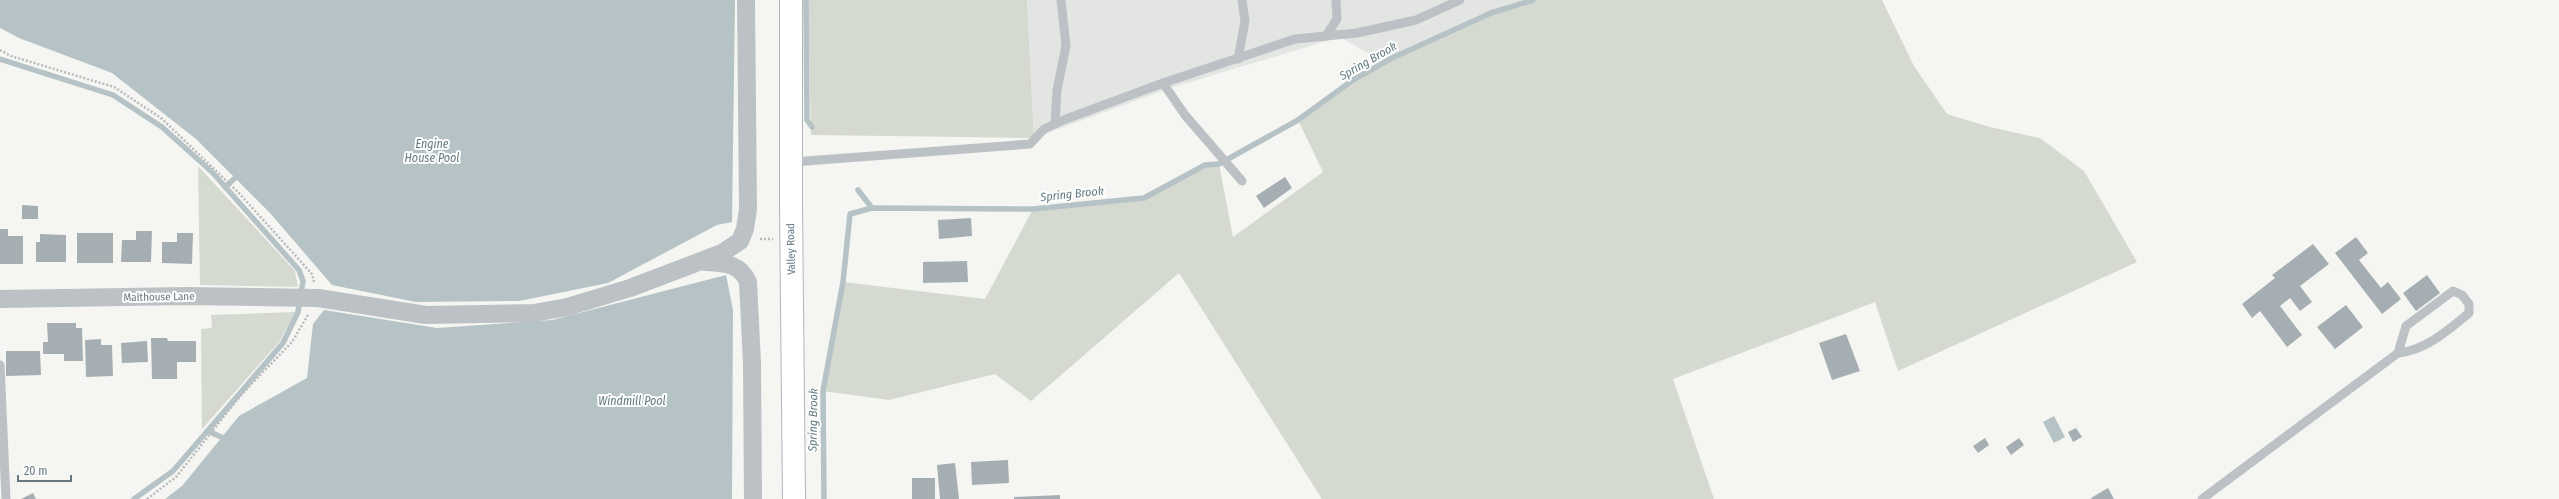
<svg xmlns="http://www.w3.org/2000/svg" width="2559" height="499" viewBox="0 0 2559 499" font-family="'Fira Sans Condensed',sans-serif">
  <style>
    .built { fill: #e3e5e3 }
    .green { fill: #d5dad1 }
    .water { fill: #b5c3c6 }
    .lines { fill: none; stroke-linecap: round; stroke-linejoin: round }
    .stream { stroke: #b5c3c6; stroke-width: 5.5 }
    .building { fill: #a5afb3 }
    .secondary-casing { stroke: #b0b7ba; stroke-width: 24 }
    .path { stroke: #b8bbbd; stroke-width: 2.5; stroke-dasharray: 2 2; stroke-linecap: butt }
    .lane { stroke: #bbc1c4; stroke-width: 9 }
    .street { stroke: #bbc1c4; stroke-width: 18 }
    .secondary { stroke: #fff; stroke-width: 22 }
    .labels { text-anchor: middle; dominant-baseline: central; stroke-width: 4; stroke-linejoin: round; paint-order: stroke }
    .street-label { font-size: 11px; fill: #657882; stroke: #fff }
    .water-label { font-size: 12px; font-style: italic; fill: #607a7f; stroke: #fff }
  </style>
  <rect width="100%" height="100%" fill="#f5f5f2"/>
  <path class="built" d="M1027,0h506l-42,13 -99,45 -13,2 -39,-23 -170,51 -136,50z"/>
  <g class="green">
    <path d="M808,0h219l7,138 -223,-3z"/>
    <path d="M1533,0h349l32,66 33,48 43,13 50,11 44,33 53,91 -239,109 -23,-69 -202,77 41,120h-392l-143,-226 -148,128 -36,-27 -106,26 -66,-9 20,-109 142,17 48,-90 110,-11 62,-33 14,-1 14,73 90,-65 -25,-52c18,-13 36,-27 55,-39 53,-35 120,-63 180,-81z"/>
    <path d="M198,166l97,105 3,16 -98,-2z"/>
    <path d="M295,312l-15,29 -78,88 -1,-100 11,-1 -1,-13z"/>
  </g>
  <g class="water">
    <path d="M0,0h735l-3,222 -15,3 -109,58 -89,18 -103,1 -84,-17 -62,-72 -74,-74 -84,-66 -93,-35 -19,-10z"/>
    <path d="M726,275l7,35 -1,189h-567l17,-13 57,-70 68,-38 6,-54 11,-14 113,18 115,-8z"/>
    <path d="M2054,416l11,21 -11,6 -11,-21z"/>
  </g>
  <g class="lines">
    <g class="stream">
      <path d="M806,0l1,120 5,7"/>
      <path d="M0,59l113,36 49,32 50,45 87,98 4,11 -5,31 -15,31 -110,128 -39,28"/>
      <path d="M225,187l10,-9"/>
      <path d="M858,190l14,18"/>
      <path d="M208,431l13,6"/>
      <path d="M824,499l-1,-108 20,-109 7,-68 22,-6 161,1 111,-11 61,-33 14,-1 79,-44 55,-40 39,-22 99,-45 42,-13"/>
    </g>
  </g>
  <g class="building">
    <path d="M1285,177l7,11 -28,20 -8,-12z"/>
    <path d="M22,205l16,1v13h-16z"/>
    <path d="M971,218l1,18 -33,3 -1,-19z"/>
    <path d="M0,229h8v7h15v28h-23z"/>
    <path d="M136,231h16l-1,31h-30l1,-22h14z"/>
    <rect x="77" y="233" width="36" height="30"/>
    <path d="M177,233h16l-1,31 -30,-1v-21h15z"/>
    <path d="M40,234l26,1v27h-30v-20h4z"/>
    <path d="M2356,237l12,16 -9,7 22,28 7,-6 13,17 -19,15 -47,-61z"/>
    <path d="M2313,244l16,20 -29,22 12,16 -12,9 -10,-13 -10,8 22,29 -15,12 -27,-36 -8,7 -10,-14 33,-26 -3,-3z"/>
    <path d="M967,261l1,21 -45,1v-21z"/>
    <path d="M2427,275l13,18 -24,18 -13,-18z"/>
    <path d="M2346,305l17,22 -28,22 -18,-22z"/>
    <path d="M47,323h29v5h6l1,33h-19v-7h-21v-12h5z"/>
    <path d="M1846,334l14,37 -28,9 -13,-37z"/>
    <path d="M151,338h16l1,3h28v21h-19v17h-25z"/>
    <path d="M101,339v6h11l1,31 -27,1 -1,-37z"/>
    <path d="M147,341l1,21 -26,1 -1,-20z"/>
    <path d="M6,351h34l1,24 -35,1z"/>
    <path d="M2076,428l6,9 -9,5 -5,-10z"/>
    <path d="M1985,438l4,7 -11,8 -5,-7z"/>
    <path d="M2019,438l5,7 -13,10 -5,-8z"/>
    <path d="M1008,460l1,23 -37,2 -1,-23z"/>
    <path d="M955,463l4,36h-19l-3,-34z"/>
    <rect x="912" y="478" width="23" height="21"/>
    <path d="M2108,488l6,11h-22l-1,-1z"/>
    <path d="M33,493l3,6h-15z"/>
    <path d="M1060,495v4h-46v-2z"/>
  </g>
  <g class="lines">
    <defs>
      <path id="secondary" d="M791,0v207l3,292"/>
    </defs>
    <use href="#secondary" class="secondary-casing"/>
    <g class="path">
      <path d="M0,50l11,6 103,31 47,31 77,74 74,82 2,8"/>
      <path d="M760,239h13"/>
      <path d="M147,499l29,-22 65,-82 51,-53 16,-27"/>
    </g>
    <g class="lane">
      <path d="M1326,36l11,-17 -1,-19"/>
      <path d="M1238,59l7,-38 -3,-21"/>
      <path d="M1163,83l22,32 57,66"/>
      <path d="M1055,124l2,-34 9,-44 -5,-46"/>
      <path d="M793,162l237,-18 14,-15 22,-10 97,-36 132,-44 62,-6 59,-13 44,-20"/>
      <path d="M0,365l6,134"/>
      <path d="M2202,499l196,-146c28,-3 49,-22 71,-40v-9l-7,-9 -9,-4 -47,35 -8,27"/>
    </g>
    <g class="street">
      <path d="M705,262c19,1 35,1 43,20l4,81 1,136"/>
      <path d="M0,299l187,-3 131,2 108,17 108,-2 33,-6 63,-19 92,-35 18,-12 5,-12 3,-20 -2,-209"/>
    </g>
    <use href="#secondary" class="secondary"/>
  </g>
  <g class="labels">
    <g class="street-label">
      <text transform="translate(791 249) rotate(-91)">Valley Road</text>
      <text transform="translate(159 297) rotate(-1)">Malthouse Lane</text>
    </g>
    <g class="water-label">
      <text transform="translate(1368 61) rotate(-30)">Spring Brook</text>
      <text x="432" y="144">Engine<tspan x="432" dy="14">House Pool</tspan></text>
      <text transform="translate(1072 194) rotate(-6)">Spring Brook</text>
      <text x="632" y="401">Windmill Pool</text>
      <text transform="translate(813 420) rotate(-89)">Spring Brook</text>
    </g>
  </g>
  <path d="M18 475v6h53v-6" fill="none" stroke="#657882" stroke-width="2"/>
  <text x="24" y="475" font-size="12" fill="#657882" stroke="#ffffff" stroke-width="3" paint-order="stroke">20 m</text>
</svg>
